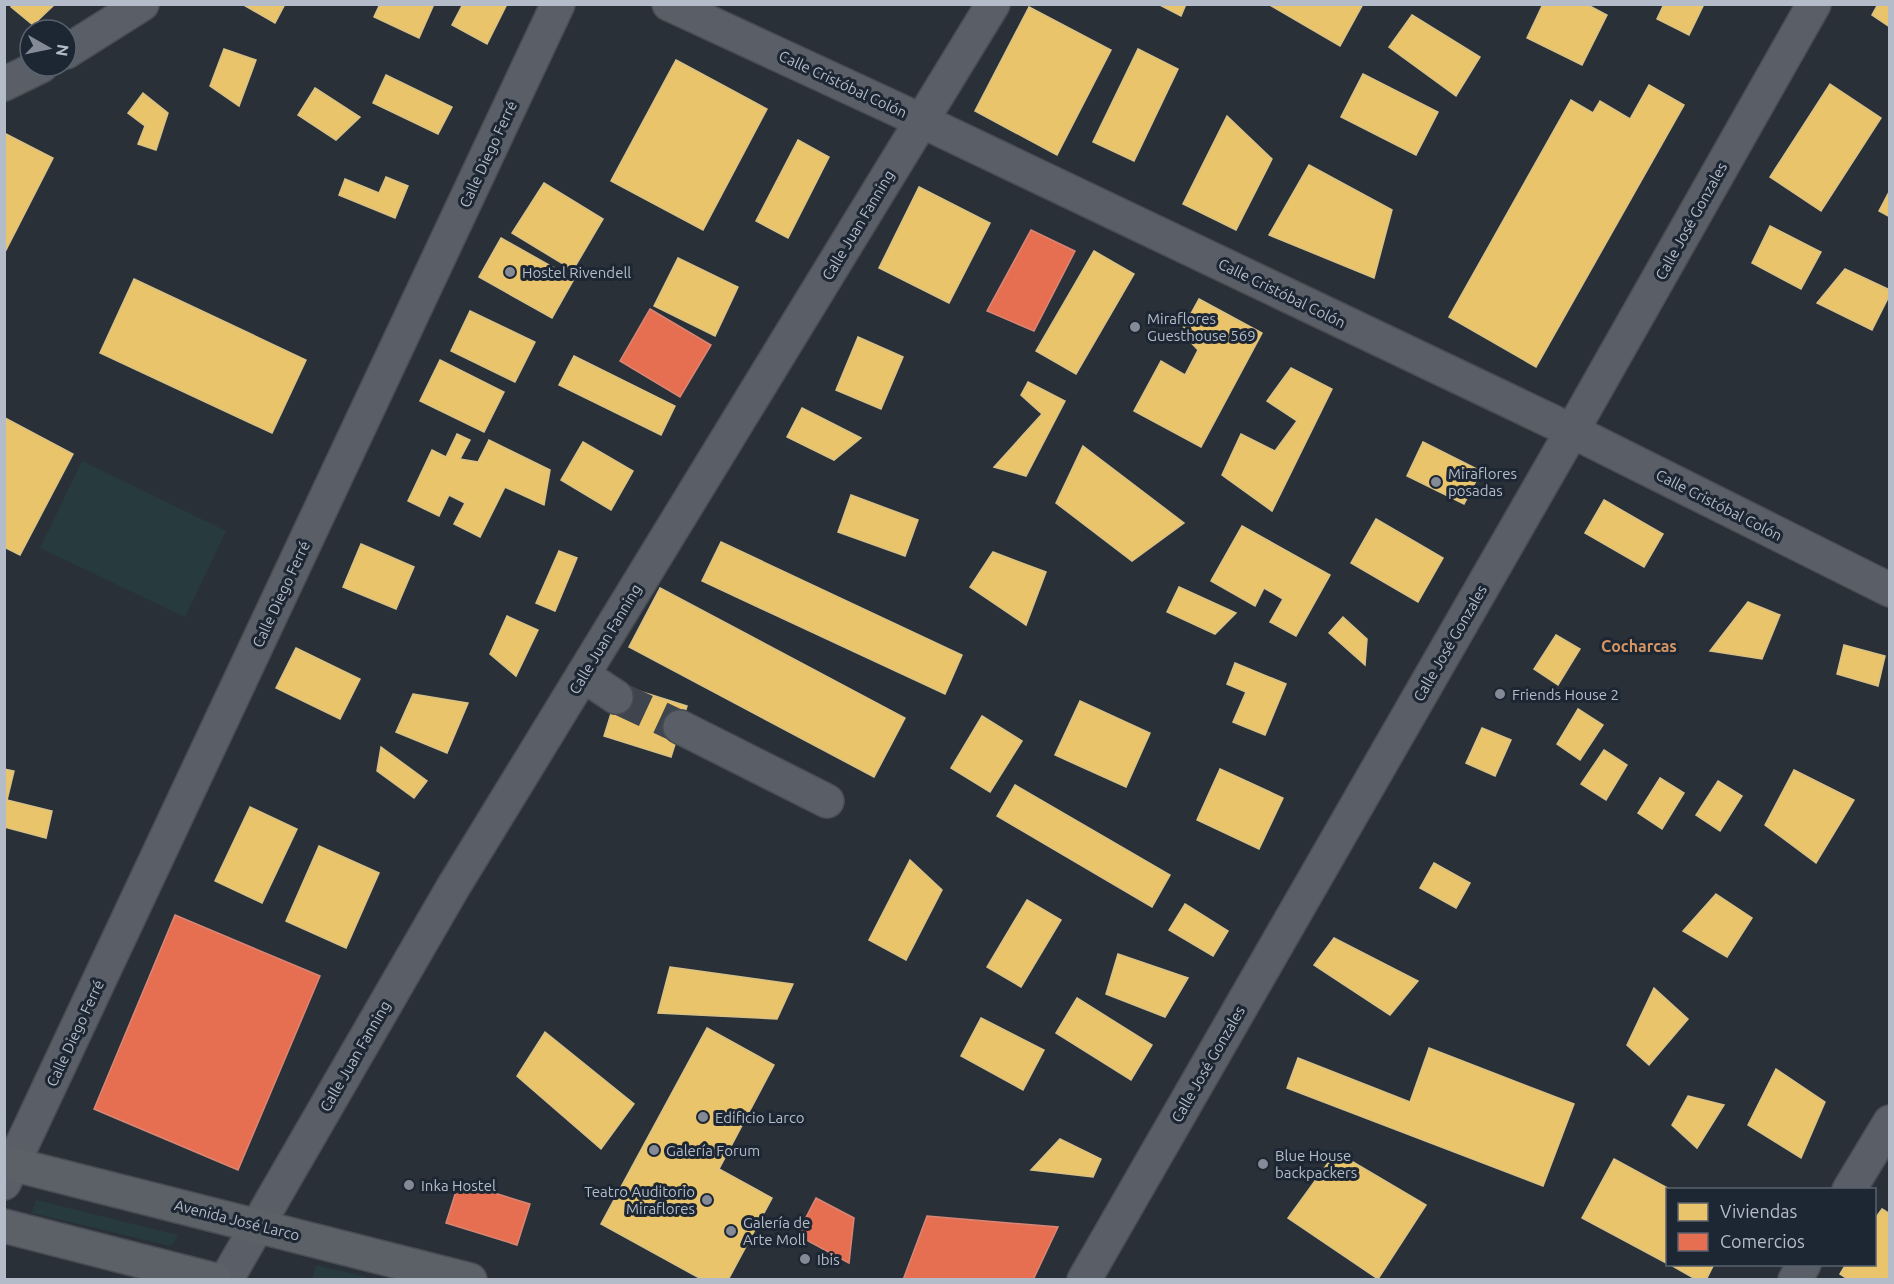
<svg xmlns="http://www.w3.org/2000/svg" width="1894" height="1284" viewBox="0 0 1894 1284" font-family="Ubuntu,sans-serif">
  <style>
    .green { fill: #273a3e }
    .homes { fill: #e9c46a; stroke: #d9c286; stroke-width: 1.5 }
    .shops { fill: #e76f51; stroke: #d88675; stroke-width: 1.5 }
    .lines { fill: none; stroke-linecap: round; stroke-linejoin: round }
    .minor-tunnel { stroke: #3f454e; stroke-width: 33; stroke-dasharray: 33 16; stroke-linecap: butt }
    .minor-casing { stroke: #484c53; stroke-width: 36 }
    .major-casing { stroke: #484c55; stroke-width: 36 }
    .minor { stroke: #5a5e66; stroke-width: 33 }
    .major { stroke: #5c6168; stroke-width: 33 }
    .poi-dot { fill: #848b96; stroke: #1d2633; stroke-width: 2 }
    .labels { text-anchor: middle; dominant-baseline: central; stroke-width: 6; stroke-linejoin: round; paint-order: stroke }
    .street-label { font-size: 15px; fill: #b4bcc9; stroke: #1d2633 }
    .poi-label { font-size: 15px; fill: #b4bcc9; stroke: #1d2633; text-anchor: start }
    .neighbourhood-label { font-size: 16px; font-weight: bold; fill: #d59563; stroke: #1d2633 }
  </style>
  <rect width="100%" height="100%" fill="#2a3038"/>
  <g class="green">
    <path d="M82,461l144,70 -41,86 -145,-69z"/>
    <path d="M36,1200l142,35 -7,11 -139,-33z"/>
    <path d="M316,1265l58,14h-62z"/>
  </g>
  <g class="homes">
    <path d="M11,4h44l-22,21 -22,-18z"/>
    <path d="M242,4h43l-10,19z"/>
    <path d="M380,4h54l-15,34 -45,-21z"/>
    <path d="M463,4h44l-20,40 -35,-19z"/>
    <path d="M1158,4h28l-5,12z"/>
    <path d="M1268,4h95l-23,42z"/>
    <path d="M1543,4h43l21,11 -25,50 -55,-27z"/>
    <path d="M1664,4h40l-15,31 -32,-16z"/>
    <path d="M1878,4h12v23l-18,-12z"/>
    <path d="M1029,7l82,43 -54,105 -82,-44z"/>
    <path d="M1412,15l68,42 -24,39 -67,-49z"/>
    <path d="M224,49l32,11 -17,46 -29,-20z"/>
    <path d="M1138,49l40,20 -44,92 -41,-19z"/>
    <path d="M676,60l91,49 -64,121 -92,-49z"/>
    <path d="M1363,74l75,38 -22,43 -75,-38z"/>
    <path d="M386,75l66,32 -14,27 -65,-31z"/>
    <path d="M1830,84l51,34 -60,93 -51,-34z"/>
    <path d="M1649,85l35,20 -148,262 -87,-50 122,-217 22,13 7,-12 30,18z"/>
    <path d="M315,88l45,29 -24,23 -38,-25z"/>
    <path d="M143,93l25,20 -12,37 -18,-6 7,-18 -17,-13z"/>
    <path d="M1227,116l45,43 -36,71 -53,-26z"/>
    <path d="M4,133l49,25 -49,96z"/>
    <path d="M798,140l31,17 -41,81 -32,-17z"/>
    <path d="M1309,165l83,45 -18,68 -105,-43z"/>
    <path d="M386,177l22,9 -13,32 -56,-23 6,-16 34,14z"/>
    <path d="M544,183l59,36 -30,51 -61,-37z"/>
    <path d="M919,187l71,36 -41,80 -70,-35z"/>
    <path d="M1890,190v27l-11,-6z"/>
    <path d="M1770,226l51,26 -20,37 -49,-26z"/>
    <path d="M501,238l73,41 -22,39 -73,-41z"/>
    <path d="M1094,251l40,23 -58,100 -40,-23z"/>
    <path d="M678,258l60,29 -23,49 -61,-30z"/>
    <path d="M1845,269l45,21v4l-18,36 -55,-27z"/>
    <path d="M134,279l172,81 -34,73 -172,-80z"/>
    <path d="M1199,299l63,34 -61,114 -67,-36 27,-50 24,14 13,-25 -17,-18z"/>
    <path d="M470,311l65,31 -20,40 -64,-31z"/>
    <path d="M858,337l45,20 -22,52 -45,-19z"/>
    <path d="M574,356l101,50 -14,29 -102,-50z"/>
    <path d="M440,360l64,32 -20,40 -64,-31z"/>
    <path d="M1291,368l41,21 -60,122 -50,-36 19,-41 34,17 22,-30 -30,-20z"/>
    <path d="M1028,382l37,19 -39,75 -32,-9 48,-53 -21,-19z"/>
    <path d="M802,408l59,30 -27,22 -47,-23z"/>
    <path d="M5,418l68,36 -53,101 -16,-8z"/>
    <path d="M457,434l13,6 -10,19 18,3 11,-22 61,30 -6,35 -39,-18 -25,50 -26,-13 11,-21 -16,-8 -10,21 -31,-15 24,-51 14,7z"/>
    <path d="M583,442l50,29 -22,39 -50,-30z"/>
    <path d="M1423,442l58,29 -17,33 -57,-28z"/>
    <path d="M1083,446l101,77 -52,38 -76,-58z"/>
    <path d="M851,495l67,25 -13,36 -67,-24z"/>
    <path d="M1604,500l59,34 -19,33 -59,-34z"/>
    <path d="M1376,519l67,39 -25,44 -67,-39z"/>
    <path d="M1242,526l88,49 -34,61 -26,-14 13,-23 -19,-11 -9,18 -44,-25z"/>
    <path d="M721,542l241,113 -17,39 -243,-113z"/>
    <path d="M361,544l53,23 -18,42 -53,-22z"/>
    <path d="M559,551l18,7 -22,53 -19,-8z"/>
    <path d="M993,552l53,20 -20,53 -56,-38z"/>
    <path d="M1179,587l57,26 -21,21 -48,-22z"/>
    <path d="M660,588l245,130 -31,59 -245,-130z"/>
    <path d="M1748,602l32,13 -18,44 -52,-8z"/>
    <path d="M507,616l31,14 -22,46 -26,-22z"/>
    <path d="M1343,617l24,22 -2,26 -36,-32z"/>
    <path d="M1556,635l24,14 -22,36 -24,-16z"/>
    <path d="M1844,645l41,11 -7,30 -41,-12z"/>
    <path d="M296,648l64,31 -20,40 -64,-31z"/>
    <path d="M1235,663l51,21 -21,51 -32,-13 13,-30 -19,-8z"/>
    <path d="M620,685l67,21 -16,51 -67,-21z"/>
    <path d="M413,694l55,9 -21,50 -51,-21z"/>
    <path d="M1080,701l70,32 -24,54 -71,-32z"/>
    <path d="M1578,709l25,16 -23,35 -23,-16z"/>
    <path d="M982,716l40,25 -32,51 -39,-24z"/>
    <path d="M1482,728l29,12 -16,36 -29,-13z"/>
    <path d="M381,747l46,34 -13,17 -37,-27z"/>
    <path d="M1604,750l23,15 -21,35 -25,-16z"/>
    <path d="M4,769l10,2 -7,29 45,11 -6,27 -42,-11z"/>
    <path d="M1220,769l63,29 -24,51 -62,-29z"/>
    <path d="M1794,770l60,30 -38,63 -51,-38z"/>
    <path d="M1660,778l24,15 -22,36 -24,-16z"/>
    <path d="M1718,781l24,15 -22,35 -24,-16z"/>
    <path d="M1015,785l155,90 -18,32 -155,-91z"/>
    <path d="M250,807l47,22 -35,74 -47,-22z"/>
    <path d="M319,846l60,27 -33,75 -60,-27z"/>
    <path d="M910,860l32,30 -36,70 -37,-20z"/>
    <path d="M1434,863l36,20 -14,25 -36,-20z"/>
    <path d="M1716,894l36,24 -25,39 -44,-26z"/>
    <path d="M1027,900l34,20 -40,67 -34,-20z"/>
    <path d="M1185,904l43,27 -15,25 -44,-26z"/>
    <path d="M1334,938l84,43 -28,34 -76,-50z"/>
    <path d="M1118,954l70,24 -23,39 -59,-23z"/>
    <path d="M670,967l123,17 -16,35 -119,-6z"/>
    <path d="M1654,988l34,31 -39,46 -22,-20z"/>
    <path d="M1077,998l75,47 -21,35 -75,-47z"/>
    <path d="M981,1018l63,32 -21,40 -62,-34z"/>
    <path d="M707,1028l67,37 -55,104 53,29 -44,82h-25l-102,-56z"/>
    <path d="M545,1032l89,72 -33,45 -84,-73z"/>
    <path d="M1429,1048l145,56 -31,82 -256,-98 11,-30 112,44z"/>
    <path d="M1776,1069l49,33 -24,56 -53,-33z"/>
    <path d="M1688,1096l36,9 -27,43 -25,-23z"/>
    <path d="M1060,1139l41,20 -8,18 -62,-7z"/>
    <path d="M1336,1152l90,53 -48,74 -90,-61z"/>
    <path d="M1614,1159l57,31h-3v74l-86,-46z"/>
    <path d="M1882,1209l8,5v66h-41l-9,-6 6,-10h28v-44z"/>
    <path d="M1669,1264h45l-8,16h-9z"/>
  </g>
  <g class="shops">
    <path d="M1031,230l44,21 -41,80 -47,-20z"/>
    <path d="M650,309l61,36 -31,52 -60,-36z"/>
    <path d="M175,915l145,61 -82,194 -144,-61z"/>
    <path d="M459,1182l71,22 -13,41 -71,-22z"/>
    <path d="M816,1198l38,20 -5,45 -52,-28z"/>
    <path d="M927,1216l131,11 -25,53h-130z"/>
  </g>
  <g class="lines">
    <path class="minor-tunnel" d="M616,697l64,30"/>
    <defs>
      <g id="minor">
        <path d="M669,4l253,117 650,310 318,159"/>
        <path d="M66,52l76,-48"/>
        <path d="M4,84l37,-18"/>
        <path d="M583,675l33,22"/>
        <path d="M680,727l147,74"/>
        <path d="M4,1183l554,-1179"/>
        <path d="M1849,1190l41,-68"/>
        <path d="M226,1280l226,-391 541,-885"/>
        <path d="M1084,1280l488,-849 242,-427"/>
        <path d="M1795,1280l9,-16"/>
      </g>
      <g id="major">
        <path d="M4,1162l466,118"/>
        <path d="M4,1226l211,54"/>
      </g>
    </defs>
    <use href="#minor" class="minor-casing"/>
    <use href="#major" class="major-casing"/>
    <use href="#minor" class="minor"/>
    <use href="#major" class="major"/>
  </g>
  <g class="poi-dot">
    <circle cx="510" cy="272" r="6"/>
    <circle cx="1135" cy="327" r="6"/>
    <circle cx="1436" cy="482" r="6"/>
    <circle cx="1500" cy="694" r="6"/>
    <circle cx="703" cy="1117" r="6"/>
    <circle cx="654" cy="1150" r="6"/>
    <circle cx="1263" cy="1164" r="6"/>
    <circle cx="409" cy="1185" r="6"/>
    <circle cx="707" cy="1200" r="6"/>
    <circle cx="731" cy="1231" r="6"/>
    <circle cx="805" cy="1259" r="6"/>
  </g>
  <g class="labels">
    <g class="street-label">
      <text transform="translate(843 84) rotate(25)">Calle Cristóbal Colón</text>
      <text transform="translate(488 154) rotate(-65)">Calle Diego Ferré</text>
      <text transform="translate(1691 221) rotate(-61)">Calle José Gonzales</text>
      <text transform="translate(858 225) rotate(-59)">Calle Juan Fanning</text>
      <text transform="translate(1282 293) rotate(26)">Calle Cristóbal Colón</text>
      <text transform="translate(1719 505) rotate(27)">Calle Cristóbal Colón</text>
      <text transform="translate(281 594) rotate(-65)">Calle Diego Ferré</text>
      <text transform="translate(605 639) rotate(-59)">Calle Juan Fanning</text>
      <text transform="translate(1450 643) rotate(-60)">Calle José Gonzales</text>
      <text transform="translate(75 1033) rotate(-65)">Calle Diego Ferré</text>
      <text transform="translate(355 1056) rotate(-60)">Calle Juan Fanning</text>
      <text transform="translate(1208 1064) rotate(-60)">Calle José Gonzales</text>
      <text transform="translate(237 1220) rotate(14)">Avenida José Larco</text>
    </g>
    <g class="poi-label">
      <text x="522" y="272">Hostel Rivendell</text>
      <text x="1147" y="318">Miraflores<tspan x="1147" dy="17">Guesthouse 569</tspan></text>
      <text x="1448" y="473">Miraflores<tspan x="1448" dy="17">posadas</tspan></text>
      <text x="1512" y="694">Friends House 2</text>
      <text x="715" y="1117">Edificio Larco</text>
      <text x="666" y="1150">Galería Forum</text>
      <text x="1275" y="1155">Blue House<tspan x="1275" dy="17">backpackers</tspan></text>
      <text x="421" y="1185">Inka Hostel</text>
      <text x="695" y="1191" text-anchor="end">Teatro Auditorio<tspan x="695" dy="17">Miraflores</tspan></text>
      <text x="743" y="1222">Galería de<tspan x="743" dy="17">Arte Moll</tspan></text>
      <text x="817" y="1259">Ibis</text>
    </g>
    <g class="neighbourhood-label">
      <text x="1639" y="646">Cocharcas</text>
    </g>
  </g>
  <rect width="1894" height="1284" fill="none" stroke="#b4bcc9" stroke-width="12"/>
  <rect x="1666" y="1188" width="210" height="78" fill="#1d2633" stroke="#59626f" stroke-width="1.5"/>
  <rect x="1678" y="1203" width="30" height="18" fill="#e9c46a" stroke="#59626f" stroke-width="1.5"/>
  <text x="1720" y="1218" font-size="18" fill="#b4bcc9">Viviendas</text>
  <rect x="1678" y="1233" width="30" height="18" fill="#e76f51" stroke="#59626f" stroke-width="1.5"/>
  <text x="1720" y="1248" font-size="18" fill="#b4bcc9">Comercios</text>
  <g transform="translate(48 48) rotate(99)"><circle r="28" fill="#1d2633" stroke="#59626f" stroke-width="1.5"/>
  <path d="M0-4.5L10 22L0 15L-10 22Z" fill="#848b96"/>
  <text y="-9" font-size="16" font-weight="bold" text-anchor="middle" fill="#b4bcc9">N</text>
  </g>
</svg>
